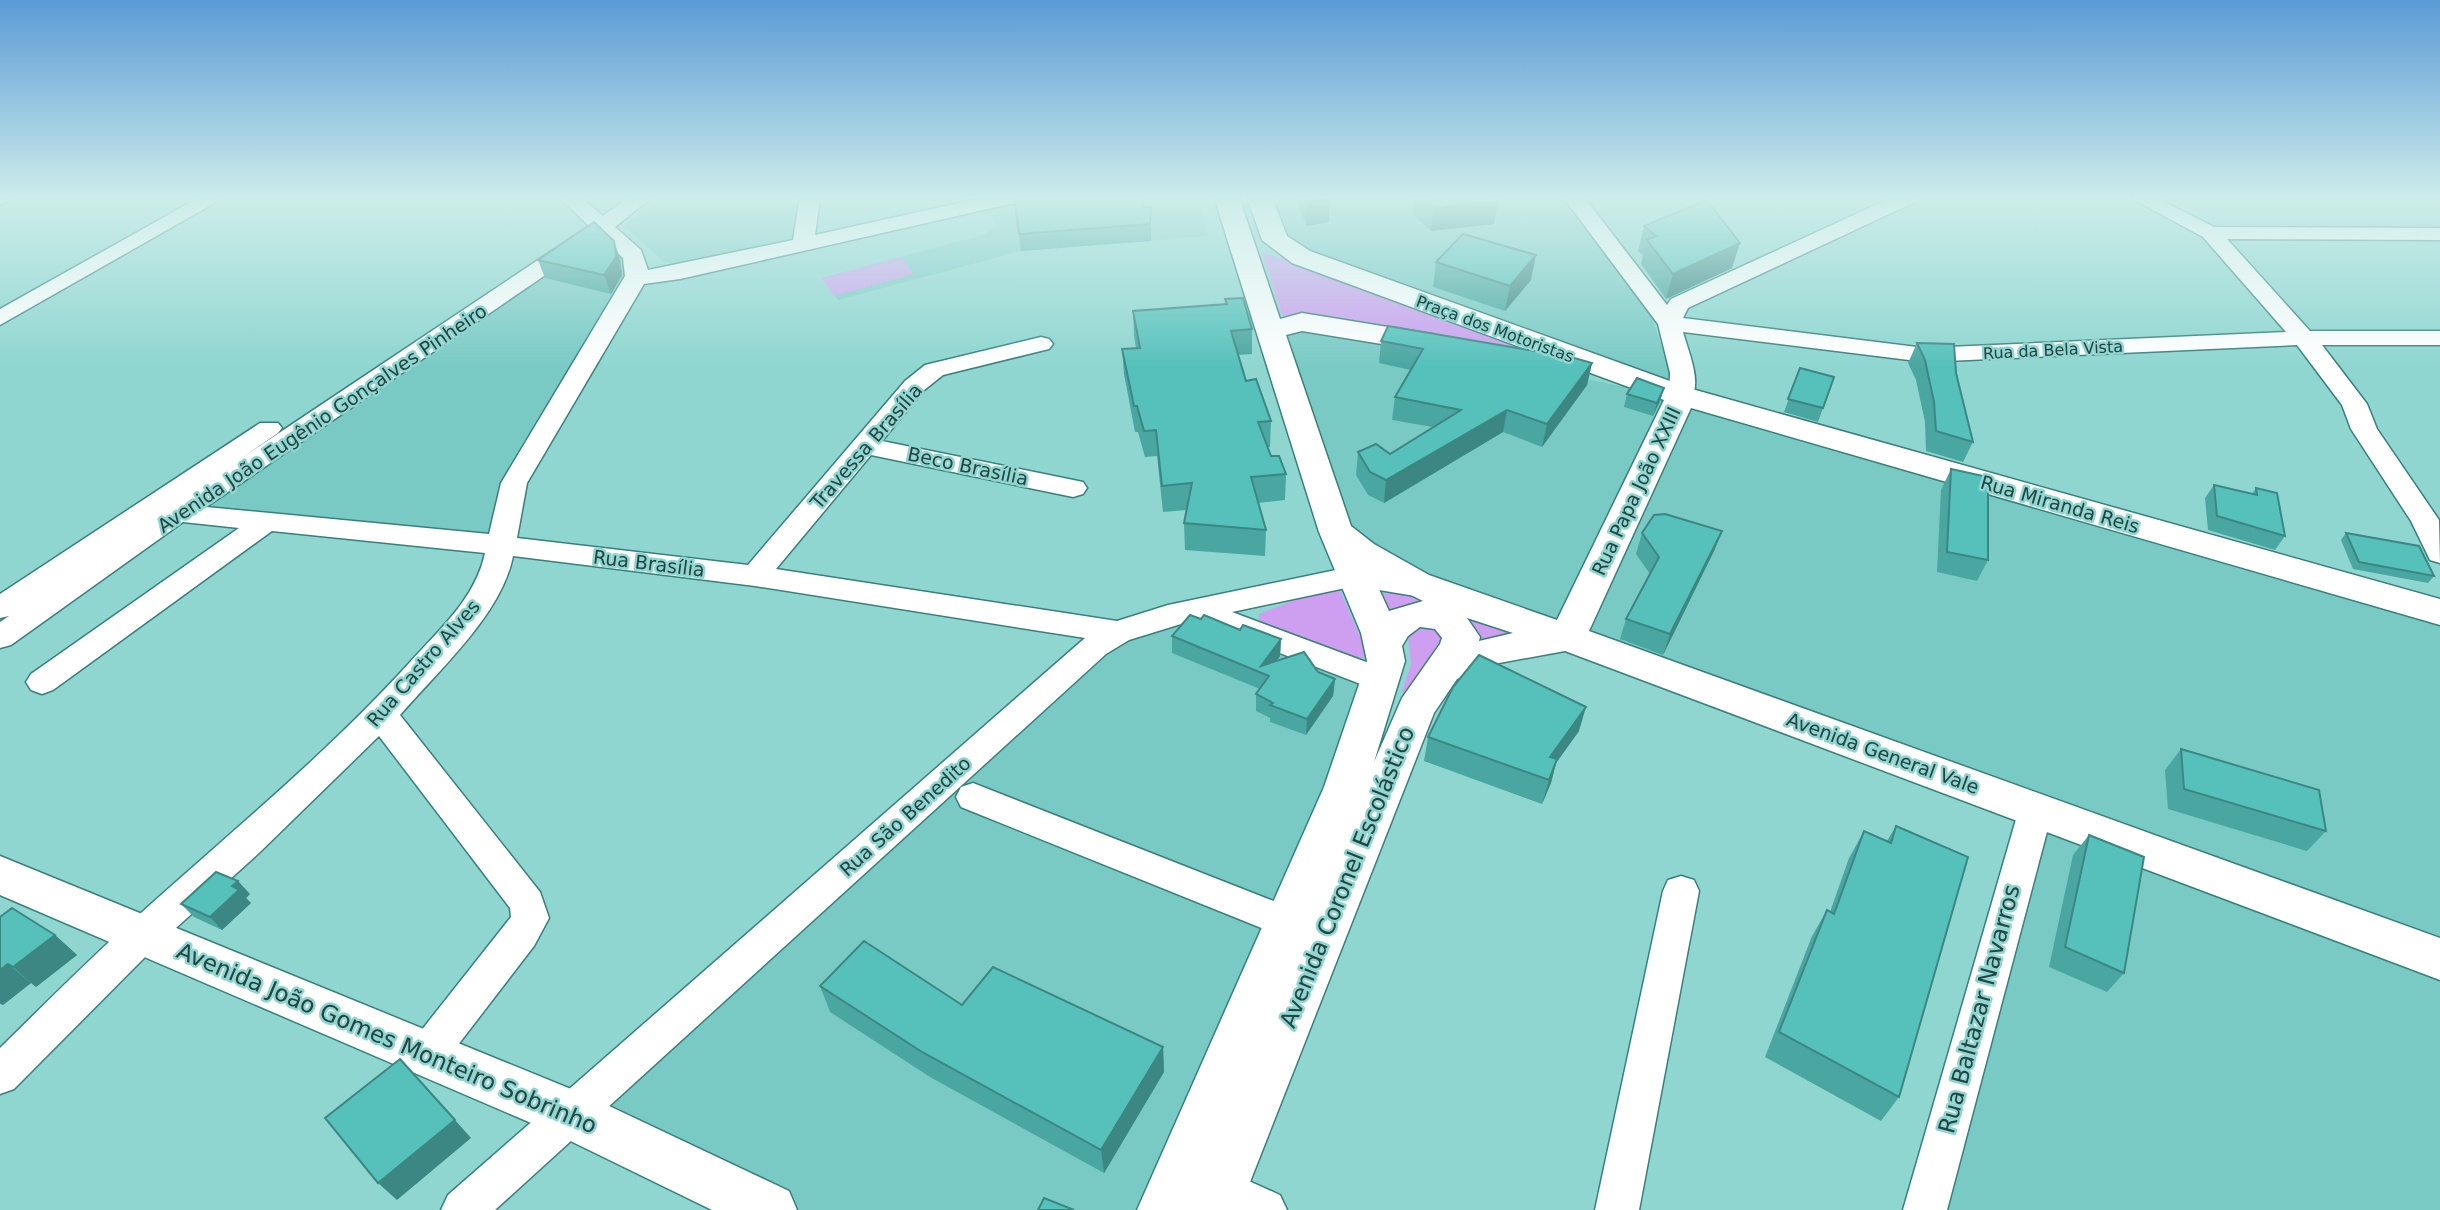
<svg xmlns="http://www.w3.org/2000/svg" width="2440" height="1210" viewBox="0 0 2440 1210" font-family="'DejaVu Sans',sans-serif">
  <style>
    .built { fill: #79cac5 }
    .green { fill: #ce9ff0 }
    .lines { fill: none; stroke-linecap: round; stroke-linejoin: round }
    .minor-casing { stroke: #38807c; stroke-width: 3 }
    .major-casing { stroke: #38807c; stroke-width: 3 }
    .minor { fill: #fff; fill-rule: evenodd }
    .major { fill: #fff; fill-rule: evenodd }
    .wall { fill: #4aa6a1 }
    .shaded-wall { fill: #3c8783 }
    .building { fill: #56c1bb; stroke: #3c8783; stroke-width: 2 }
    .labels { text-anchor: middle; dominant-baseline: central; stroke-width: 5; stroke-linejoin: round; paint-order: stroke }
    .far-street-label { font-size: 16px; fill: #254341; stroke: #8fd6d1 }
    .street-label { font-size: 19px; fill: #254341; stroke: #8fd6d1 }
    .near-street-label { font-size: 23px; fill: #254341; stroke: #8fd6d1 }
  </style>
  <rect width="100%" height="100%" fill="#8fd6d1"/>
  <g class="built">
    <path d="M665,197h143l-7,43 -124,25 -14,-4 -39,-35z"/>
    <path d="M1024,197h173l11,39 -187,15 -183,49 -16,-22 164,-44 11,-9 -14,-19z"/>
    <path d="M1273,197h296l81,115 25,74 -365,-134 -17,-12 -13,-18z"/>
    <path d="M601,233l32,32 -142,272 -296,-29z"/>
    <path d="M1288,324l69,9 269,54 47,14 -114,218 -11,3 -123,-42 -48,-28 -42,-44 -56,-178z"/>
    <path d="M1691,406l749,210v324l-835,-295 -17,-19z"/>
    <path d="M1190,619l179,66 -224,525h-360l-187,-101 517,-463 57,-26z"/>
    <path d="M2044,828l396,142v240h-500z"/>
  </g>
  <g class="green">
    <path d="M1262,253l28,7 57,24 194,69 -217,-35 -42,-3z"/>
    <path d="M901,257l13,17 -80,22 -12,-18z"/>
    <path d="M1339,588l29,67 -2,3c-17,3 -93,-25 -107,-37v-7l61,-24z"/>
    <path d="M1374,593c41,-3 112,29 153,42l-63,13 4,-17 -79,-9z"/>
    <path d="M1420,623l26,9 -34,63 -10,-3 9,-28 -3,-29z"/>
  </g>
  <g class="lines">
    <defs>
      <g id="minor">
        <path d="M0,197h13l-13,8z"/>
        <path d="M200,197h25l-225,128v-16z"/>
        <path d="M559,197h22l22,19 26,-19h23l-37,30 26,23 7,20 145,-30 7,-43h20l-5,38 171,-38h38l-10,6 -334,76 -36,5 -117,199 -10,55 231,27 157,-184 20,-16 116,-28 8,2 4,5 -4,5 -106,26 -20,16 -41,50 201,41 4,6 -4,6 -10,3 -202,-42 -95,114 341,52 51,-16 187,-39 70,13 5,7 -5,7 -10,3 -60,-10 -123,26 161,60 5,8 -5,8 -11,4 -11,-4 -177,-68 -65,20 -23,14 -611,556h-54l7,-15 637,-557 -330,-52 -242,-30c-11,58 -75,115 -113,159l140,177 9,26 -15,28 -93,121 -14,6 -14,-6 -6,-13 6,-13 98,-124 -1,-9 -131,-172 -120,117 -103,93 -142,143 -14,5v-46c43,-42 86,-86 131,-126 95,-86 194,-166 280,-261 30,-33 65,-64 74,-108l-213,-22 -219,159 -11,4 -11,-4 -5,-8 5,-8 208,-146 -56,-6 -172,123 -11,3v-26l9,-6 -9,2v-24l260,-171h18l4,5 -4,5 -38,26 349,-233zM601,237l22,21 2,18 -124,207 -12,51 -283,-27z"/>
        <path d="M1563,197h21l83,108 4,-6 222,-102h27l-3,4 -229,107 -5,10 242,30 361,-16 -83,-95 -74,-40h26l59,30 226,1v12l-213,-1 83,92h130v14h-118l45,59 10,25 62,91 1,43 -10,-3 -19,-39 -60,-92 -9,-24 -45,-60 -372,17 -242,-30c5,19 20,51 7,69h-18l-3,-5 1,-23 -12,-49z"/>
        <path d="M973,783l326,128 6,11 -6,11 -13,5 -325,-131 -5,-10 5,-10z"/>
        <path d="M2036,795l12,4 5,10 -106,401h-44l116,-401 5,-10z"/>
        <path d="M1681,876l13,4 5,11 -60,319h-44l68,-319 5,-11z"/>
        <path d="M1220,1168l60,27 7,15h-72l-10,-5 -7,-15 7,-15z"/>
      </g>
      <g id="major">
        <path d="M1214,197h25l41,122 22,-6 129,21 10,3 5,6 -5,6 -10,3 -129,-21 -16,4 65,191 23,18 55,31 128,45 107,-220 -372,-137 -30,-23 -15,-43h25l15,39 23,15 382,138 748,210v26l-749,-217 -102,223 851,307v42l-875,-329 -66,12 -42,16 -23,34 -195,497h-102l187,-423 43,-126 -6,-28 -42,-101zM1373,576l50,25 -34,10zM1467,618l46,15 -34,8 1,-4zM1420,627l15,2 7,9 -2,6 -38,54 -28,64 31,-101 -3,-15 6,-10z"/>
        <path d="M0,856l588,240 201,95 8,19h-85l-160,-78 -552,-237z"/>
      </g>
    </defs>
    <use href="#minor" class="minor-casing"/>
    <use href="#major" class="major-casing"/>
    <use href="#minor" class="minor"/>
    <use href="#major" class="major"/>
  </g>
  <g class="wall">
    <path d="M1014,197l129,10h8v34l-130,10z"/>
    <path d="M1296,197h33v25l-23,4z"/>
    <path d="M1414,197h81l-1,27 -63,7 -19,-17z"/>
    <path d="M1644,226l88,42 -66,31 -25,-35 2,-9 -5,-4z"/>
    <path d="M614,241l6,18 2,16 -11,19 -66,-16 -7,-18z"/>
    <path d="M1436,262l95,18 -26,31 -72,-24z"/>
    <path d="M1225,299l27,30v25l-14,1 8,26 25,40 -1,26h-3l4,9 15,18 -1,26 -27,3 8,27 -1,26 -80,-6 -1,-27 3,-13 -24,2 -6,-56 -12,1 -7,-25h-3l-11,-58 -2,-25 14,-1 -2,-12 -1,-25 92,-7z"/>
    <path d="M1381,341l211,22 -5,22 -45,62 -39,-15 -119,71 -16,-8 -12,-20 2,-23 32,2 43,-27 -41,-7 3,-23 16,-27 -32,-7z"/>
    <path d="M1917,343l39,30 17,69 -10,20 -37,-11 -1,-29 -9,-42 -8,-17z"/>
    <path d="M1800,368l34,9 -16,45 -34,-10z"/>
    <path d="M1664,388l-4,13 -7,15 -29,-9 3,-13z"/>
    <path d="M1951,469l37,91 -11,21 -40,-9 4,-82z"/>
    <path d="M2214,485l38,9 4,-6 29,48 -10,14 -67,-20 -3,-32z"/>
    <path d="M1722,531l-8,20 -51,104 -43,-16 6,-20 24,-45 -14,-20 6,-21z"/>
    <path d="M2346,533l88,43 -6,7 -75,-14 -12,-29z"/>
    <path d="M1201,619l80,20 -1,17 -3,5 41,11 17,7 -2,17 -27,39 -36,-13v-4l-14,-7v-17l4,-5 -88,-36v-17z"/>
    <path d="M1579,731l-23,32 -5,20 -9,21 -118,-43 4,-24z"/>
    <path d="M2181,749l145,82 -19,20 -139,-42 -3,-39z"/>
    <path d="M1896,826l3,271 -18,24 -116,-64 47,-121 15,-26 3,2 19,-54 15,-27 23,10z"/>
    <path d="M2089,835l35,138 -17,19 -58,-25 24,-112z"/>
    <path d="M250,894l-4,4 5,5 -29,27 -28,-13 -13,-13z"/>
    <path d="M0,917l55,18 22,20 -41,32 -5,-4 -28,22 -3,-1z"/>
    <path d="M820,986l142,19 201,42 1,25 -60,101 -174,-96 -100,-65z"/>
  </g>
  <g class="shaded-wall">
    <path d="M1330,198l-1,24 -23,4 1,-24z"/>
    <path d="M1498,201l-4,23 -63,7 3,-23z"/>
    <path d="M614,241l6,18 2,16 -11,19 -7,-19z"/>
    <path d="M1740,243l-8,25 -66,31 7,-25z"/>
    <path d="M1536,255l-5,25 -26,31 5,-25z"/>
    <path d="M1592,363l-5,22 -45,62 5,-23z"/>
    <path d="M1664,388l-4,13 -7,15 4,-13z"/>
    <path d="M1507,410l-4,22 -119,71 2,-23z"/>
    <path d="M1722,531l-8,20 -51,104 7,-21z"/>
    <path d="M1281,639l-1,17 -14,19 -5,-9z"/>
    <path d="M1335,679l-2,17 -27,39 1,-16z"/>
    <path d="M1586,707l-7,24 -23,32 -5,20 -9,21 7,-24 1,-23z"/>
    <path d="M238,881l12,13 -4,4 5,5 -29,27 -12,-13 22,-31z"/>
    <path d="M55,935l22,20 -41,32 -23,-20z"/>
    <path d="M8,964l23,19 -28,22 -3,-2v-33z"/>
    <path d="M1163,1047l1,25 -60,101 -3,-23z"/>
    <path d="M455,1120l16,18 -74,62 -19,-17z"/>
  </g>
  <g class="building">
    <path d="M1014,197h128l1,10h8l-1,17 -131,10z"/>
    <path d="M1305,197h24l1,1 -23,4z"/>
    <path d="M1422,197h73l3,4 -64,7z"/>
    <path d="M1707,200l33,43 -67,31 -26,-34 9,-4 -12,-10z"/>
    <path d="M594,222l20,19 2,16 -12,18 -66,-15z"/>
    <path d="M1463,234l73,21 -26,31 -74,-24z"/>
    <path d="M1243,298l9,31 -21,2 15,50 10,-2 15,42 -13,1 13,34h8l7,18 -35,3 15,53 -82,-7 8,-40 -30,3 -6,-56 -12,1 -7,-25h-3l-12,-57 18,-1 -7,-37 94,-7 -2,-5z"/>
    <path d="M1388,326l147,25 8,-2 49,14 -45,61 -40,-14 -121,70 -16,-8 -12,-20 18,-8 14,10 71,-44 -66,-13 28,-48 -42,-8z"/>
    <path d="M1917,343l37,1 2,29 17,69 -37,-11 -2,-29 -9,-42z"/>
    <path d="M1800,368l34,9 -11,31 -35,-9z"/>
    <path d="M1637,378l27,10 -7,15 -30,-9z"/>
    <path d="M1951,469l37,8v83l-41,-8z"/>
    <path d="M2214,485l43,10 -1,-7 21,5 8,43 -68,-20z"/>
    <path d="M1665,514l57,17 -52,103 -44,-15 33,-62 -17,-24 12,-18z"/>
    <path d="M2346,533l73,13 15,30 -75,-14z"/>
    <path d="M1190,615l11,4 3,-4 36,15 3,-5 38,14 -20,27 43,-14 14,20 17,7 -28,40 -37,-14 3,-2 -17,-9 13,-18 -97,-40z"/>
    <path d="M1479,655l107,52 -36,50 7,2 -8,21 -121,-43 25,-50z"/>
    <path d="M2181,749l138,41 7,41 -142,-42z"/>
    <path d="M1896,826l72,31 -69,240 -120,-65 48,-122 7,4 30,-83 27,12z"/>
    <path d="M2089,835l55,22 -20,116 -59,-26z"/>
    <path d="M216,872l22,9 -6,5 7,4 -29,27 -29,-13z"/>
    <path d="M12,908l43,27 -42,32 -5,-3 -8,6v-53z"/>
    <path d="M864,941l98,64 31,-38 170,80 -62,103 -179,-98 -102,-66z"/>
    <path d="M400,1059l55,61 -77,63 -53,-65z"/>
    <path d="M1044,1198l30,12h-36z"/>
  </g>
  <linearGradient id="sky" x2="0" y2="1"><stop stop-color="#5b9bd6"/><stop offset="0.54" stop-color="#cdedea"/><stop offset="1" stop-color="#cdedea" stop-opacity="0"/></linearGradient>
  <rect width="2440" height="367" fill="url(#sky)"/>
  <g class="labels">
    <g class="far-street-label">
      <text transform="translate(1495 329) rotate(20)">Praça dos Motoristas</text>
      <text transform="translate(2053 350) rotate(-3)">Rua da Bela Vista</text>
    </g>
    <g class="street-label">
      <text transform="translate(322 418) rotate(-34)">Avenida João Eugênio Gonçalves Pinheiro</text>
      <text transform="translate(866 446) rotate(-49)">Travessa Brasília</text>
      <text transform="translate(968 466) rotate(12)">Beco Brasília</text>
      <text transform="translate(1636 491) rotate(-65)">Rua Papa João XXIII</text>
      <text transform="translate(2060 504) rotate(16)">Rua Miranda Reis</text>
      <text transform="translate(649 563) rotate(7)">Rua Brasília</text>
      <text transform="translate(423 663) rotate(-49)">Rua Castro Alves</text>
      <text transform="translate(1883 753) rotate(20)">Avenida General Vale</text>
      <text transform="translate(905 816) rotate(-42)">Rua São Benedito</text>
    </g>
    <g class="near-street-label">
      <text transform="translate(1347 877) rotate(-68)">Avenida Coronel Escolástico</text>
      <text transform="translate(1979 1009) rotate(-75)">Rua Baltazar Navarros</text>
      <text transform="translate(387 1038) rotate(23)">Avenida João Gomes Monteiro Sobrinho</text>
    </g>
  </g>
</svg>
